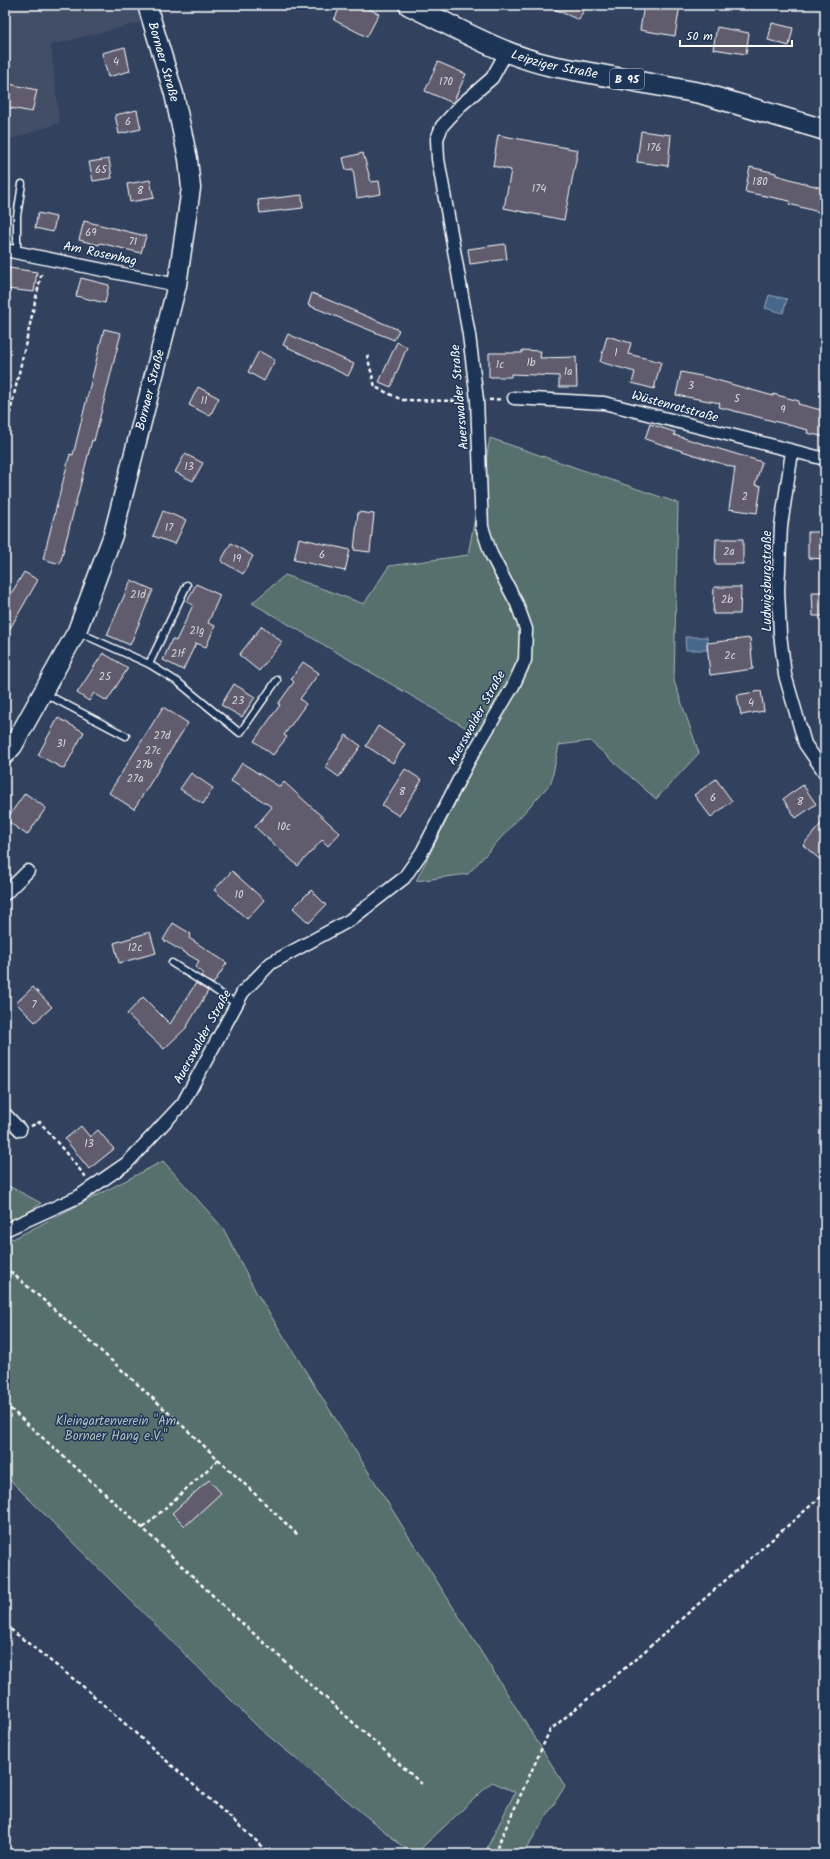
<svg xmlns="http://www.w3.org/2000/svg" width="830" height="1859" viewBox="0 0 830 1859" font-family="Kalam,sans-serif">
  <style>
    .built { fill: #434d66 }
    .green { fill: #55706d; stroke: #aab8b6 }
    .water { fill: #46688d; stroke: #90a4bb }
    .building { fill: #605c6e; stroke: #fff }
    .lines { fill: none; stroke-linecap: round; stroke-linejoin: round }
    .service-casing { stroke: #fff; stroke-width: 9 }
    .minor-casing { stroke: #fff; stroke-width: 15 }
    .secondary-casing { stroke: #fff; stroke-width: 21 }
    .primary-casing { stroke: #fff; stroke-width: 23 }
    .path { stroke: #fff; stroke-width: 2.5; stroke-dasharray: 4 3; stroke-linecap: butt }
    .service { stroke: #1d3557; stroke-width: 6 }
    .minor { stroke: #1d3557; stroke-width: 12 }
    .secondary { stroke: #1d3557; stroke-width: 18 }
    .primary { stroke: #1d3557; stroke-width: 20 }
    .labels { text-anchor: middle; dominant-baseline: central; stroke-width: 3; stroke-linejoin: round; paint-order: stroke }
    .number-label { font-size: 11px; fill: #d7d6db }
    .shield { fill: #1d3557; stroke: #bbc2cd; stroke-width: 1 }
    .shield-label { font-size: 12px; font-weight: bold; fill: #fff }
    .street-label { font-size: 13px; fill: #fff; stroke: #1d3557 }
    .park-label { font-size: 13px; fill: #b2bfbd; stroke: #1d3557 }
  </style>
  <rect width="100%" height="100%" fill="#31415e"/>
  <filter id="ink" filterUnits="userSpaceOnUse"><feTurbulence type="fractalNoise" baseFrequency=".025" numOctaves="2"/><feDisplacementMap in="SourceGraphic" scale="8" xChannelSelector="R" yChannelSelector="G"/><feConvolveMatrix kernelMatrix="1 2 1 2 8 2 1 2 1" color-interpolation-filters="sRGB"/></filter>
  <g filter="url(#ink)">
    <path class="built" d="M5,5h134l4,17 -92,23 9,78 -55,18z"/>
    <g class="green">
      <path d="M490,438l188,65 -4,178 25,72 -43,46 -66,-58 -31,4 -8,38 -83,91 -52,7 71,-141 -235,-137 33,-28 79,29 25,-38 79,-11z"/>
      <path d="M163,1161l60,67 33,64 309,494 -42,68h-39l31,-62 -23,-10 -77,72h-3l-152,-125 -255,-254v-240l8,4z"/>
      <path d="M5,1184l36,19 -36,26z"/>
    </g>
    <g class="water">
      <path d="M769,295l18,4 -4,14 -18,-5z"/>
      <path d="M685,637h22v13h-21z"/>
    </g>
    <g class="building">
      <path d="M341,5h20l18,9 -12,23 -33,-17z"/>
      <path d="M545,5h41l-7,15z"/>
      <path d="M644,5h36l-5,31 -35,-6z"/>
      <path d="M772,23l21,5 -4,18 -21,-6z"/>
      <path d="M717,27l32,6 -3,21 -33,-5z"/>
      <path d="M125,47l5,24 -22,6 -6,-24z"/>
      <path d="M438,62l28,12 -13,29 -28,-12z"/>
      <path d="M5,83l32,7 -5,22 -27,-5z"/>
      <path d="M137,110l4,19 -22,5 -4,-19z"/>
      <path d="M641,131l30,4 -3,31 -31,-4z"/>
      <path d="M498,135l80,15 -14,70 -60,-12 7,-38 -18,-4z"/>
      <path d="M363,153l8,29 8,-1 2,13 -24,4 -4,-29 -7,1 -3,-12z"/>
      <path d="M109,159l3,19 -19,3 -4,-19z"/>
      <path d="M750,167l26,6v2l49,14 -6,23 -30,-8 1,-3 -45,-9z"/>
      <path d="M150,180l4,18 -24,4 -3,-18z"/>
      <path d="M302,195l1,13 -43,5 -2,-13z"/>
      <path d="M38,213l18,4 -3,15 -18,-4z"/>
      <path d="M84,221l62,15 -5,17 -41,-10 -1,2 -20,-5z"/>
      <path d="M505,244l2,15 -37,5 -2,-15z"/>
      <path d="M9,268l28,4 -3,20 -27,-3z"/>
      <path d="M81,278l28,7 -4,18 -29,-7z"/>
      <path d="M312,293l87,37 -5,10 -86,-35z"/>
      <path d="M104,329l17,4 -27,108 -2,-1 -32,124 -17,-5 27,-105 3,1z"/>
      <path d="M288,334l66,30 -6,12 -65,-31z"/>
      <path d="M607,336l24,7 -3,11 33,8 -7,27 -22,-6 3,-11 -35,-10z"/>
      <path d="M397,342l10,5 -16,40 -12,-5z"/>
      <path d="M522,350l19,1 -1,7 36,-1 1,30h-18v-11l-48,-2v3h-22v-24h33z"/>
      <path d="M259,351l16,9 -11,21 -16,-9z"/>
      <path d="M681,372l25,5 67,19v-2l26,7 -1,3 27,7v26l-18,-4 1,-3 -89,-23 1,-4 -44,-8z"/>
      <path d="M198,387l21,11 -9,18 -21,-11z"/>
      <path d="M650,424l25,8 -1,3 88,27 -7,23 6,1 -4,27 -28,-4 6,-41 -90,-29z"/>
      <path d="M185,454l18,9 -10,18 -18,-9z"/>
      <path d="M163,511l23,9 -11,24 -22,-8z"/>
      <path d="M358,512l16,2 -4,38 -16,-2z"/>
      <path d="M808,532h17v27l-17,-1z"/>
      <path d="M299,538l51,12 -5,21 -51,-11z"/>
      <path d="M716,539h27v25h-28z"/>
      <path d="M231,543l22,13 -10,18 -22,-13z"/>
      <path d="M24,572l14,8 -33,57v-33z"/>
      <path d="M131,580l22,10 -23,55 -23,-10z"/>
      <path d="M196,584l24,11 -12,28 7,3 -9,21 -10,-4 -13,27 -20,-10 9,-21 4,2 17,-36 -6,-3z"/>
      <path d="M714,587h27l-1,27h-27z"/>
      <path d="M812,592h13v24h-12z"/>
      <path d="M262,626l20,16 -23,29 -20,-16z"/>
      <path d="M750,638l3,31 -43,6 -3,-32z"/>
      <path d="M103,653l25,15 -21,33 -13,-8 -5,8 -12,-8z"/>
      <path d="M303,662l16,11 -19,26 6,5 -22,31 3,2 -14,18 -19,-14 26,-36 -2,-1 16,-22 -3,-3z"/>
      <path d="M234,684l21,13 -13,20 -21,-12z"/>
      <path d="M761,691l3,20 -23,4 -4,-20z"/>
      <path d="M163,707l25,16 -54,86 -25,-16z"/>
      <path d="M58,718l26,14 -20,37 -26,-14z"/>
      <path d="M378,726l27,18 -12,19 -27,-17z"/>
      <path d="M346,735l15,11 -22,31 -14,-10z"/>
      <path d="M242,763l38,24 4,-5 56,51 -12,13 -6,-6 -24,26 -43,-39 17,-20 -41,-26z"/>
      <path d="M405,769l17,11 -23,36 -17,-11z"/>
      <path d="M191,773l22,15 -10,16 -23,-15z"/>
      <path d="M716,779l16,22 -21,16 -17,-22z"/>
      <path d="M803,785l13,19 -20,14 -13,-19z"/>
      <path d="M25,793l21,15 -19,27 -21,-15z"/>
      <path d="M825,819v45l-22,-19z"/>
      <path d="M232,871l32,29 -17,19 -33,-29z"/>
      <path d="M311,890l15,15 -17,18 -16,-15z"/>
      <path d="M173,923l18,11 -2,4 38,25 -14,21 -12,-8 2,-3 -8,-6 4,-6 -36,-21z"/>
      <path d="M150,932l6,21 -37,10 -5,-20z"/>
      <path d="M196,983l12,8 -22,37 -22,21 -37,-35 16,-17 27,27z"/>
      <path d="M33,987l19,20 -17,15 -19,-19z"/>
      <path d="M81,1126l9,11 8,-7 16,19 -25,20 -24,-30z"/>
      <path d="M209,1480l12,13 -36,33 -13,-13z"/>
    </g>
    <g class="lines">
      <defs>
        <g id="service">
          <path d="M17,252v-36l5,-32"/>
          <path d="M78,632l71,32 29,18 62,51 37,-53"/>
          <path d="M149,664l38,-79"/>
          <path d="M44,693l82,43"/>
          <path d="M172,963l65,41"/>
        </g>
        <g id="minor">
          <path d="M5,250l172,35"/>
          <path d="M514,398l90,5 221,56"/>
          <path d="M792,452l-11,74 -3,64 2,44 5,41 20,69 20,29"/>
          <path d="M5,894l23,-23"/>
          <path d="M5,1114l15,16"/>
          <path d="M5,1230l73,-33 49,-34 56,-60 60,-111 28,-29 79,-43 54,-42 18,-26 46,-90 45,-76 12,-26 1,-31 -9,-25 -26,-50 -9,-27 -5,-127 -8,-65 -31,-176 -1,-20 5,-13 19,-21 31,-27 15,-27"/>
        </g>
        <g id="secondary">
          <path id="s1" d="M5,755l8,-9 64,-115 36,-96 64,-250 14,-97 -3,-29 -14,-65 -27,-89"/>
        </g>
        <g id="primary">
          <path id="s2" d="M409,5c46,22 93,50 143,61l148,27 125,37"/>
        </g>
      </defs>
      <use href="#service" class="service-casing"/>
      <use href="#minor" class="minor-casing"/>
      <use href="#secondary" class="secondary-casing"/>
      <use href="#primary" class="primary-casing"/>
      <g class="path">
        <path d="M367,355l8,32 27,13 62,1"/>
        <path d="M489,400l13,-1"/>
        <path d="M5,435l37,-164"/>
        <path d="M31,1126l9,-4 46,55"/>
        <path d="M5,1267c101,86 198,177 294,269"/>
        <path d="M5,1404l126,113 101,97 191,171"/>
        <path d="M143,1528l73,-66 2,-4"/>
        <path d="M5,1625l80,63 186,166"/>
        <path d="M494,1854l56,-124 81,-67 194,-170"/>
      </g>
      <use href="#service" class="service"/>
      <use href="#minor" class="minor"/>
      <use href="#secondary" class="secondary"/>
      <use href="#primary" class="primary"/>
    </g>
  </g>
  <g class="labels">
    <g class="number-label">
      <text x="116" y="62">4</text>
      <text x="446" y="82">170</text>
      <text x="128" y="122">6</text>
      <text x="654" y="148">176</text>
      <text x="101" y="170">65</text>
      <text x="760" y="182">180</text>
      <text x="539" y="189">174</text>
      <text x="140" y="191">8</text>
      <text x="91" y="233">69</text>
      <text x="133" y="242">71</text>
      <text x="616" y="353">1</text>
      <text x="531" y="363">1b</text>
      <text x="500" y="365">1c</text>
      <text x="568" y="372">1a</text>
      <text x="691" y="386">3</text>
      <text x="737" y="399">5</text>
      <text x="204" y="401">11</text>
      <text x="783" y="410">9</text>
      <text x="189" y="467">13</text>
      <text x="745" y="497">2</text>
      <text x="169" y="528">17</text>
      <text x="729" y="552">2a</text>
      <text x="322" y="555">6</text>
      <text x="237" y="559">19</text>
      <text x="138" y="595">21d</text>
      <text x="727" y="600">2b</text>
      <text x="197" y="631">21g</text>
      <text x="178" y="654">21f</text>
      <text x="730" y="656">2c</text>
      <text x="105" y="677">25</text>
      <text x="238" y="701">23</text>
      <text x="751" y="703">4</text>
      <text x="162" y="736">27d</text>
      <text x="61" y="744">31</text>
      <text x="153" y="751">27c</text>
      <text x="144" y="765">27b</text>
      <text x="135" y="779">27a</text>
      <text x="402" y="792">8</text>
      <text x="713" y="798">6</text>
      <text x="800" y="802">8</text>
      <text x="284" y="827">10c</text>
      <text x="239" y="895">10</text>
      <text x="135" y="948">12c</text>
      <text x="34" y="1005">7</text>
      <text x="89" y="1144">13</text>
    </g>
    <rect class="shield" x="610" y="69" width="34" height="20" rx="3"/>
    <g class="shield-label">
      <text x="627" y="79">B 95</text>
    </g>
    <g class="street-label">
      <text transform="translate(163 62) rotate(74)">Bornaer Straße</text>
      <text stroke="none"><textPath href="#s2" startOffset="158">Leipziger Straße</textPath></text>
      <text transform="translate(100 254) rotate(12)">Am Rosenhag</text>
      <text stroke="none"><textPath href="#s1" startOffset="396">Bornaer Straße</textPath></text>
      <text transform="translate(460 397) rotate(-95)">Auerswalder Straße</text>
      <text transform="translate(675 407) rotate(15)">Wüstenrotstraße</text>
      <text transform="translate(767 581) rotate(-90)">Ludwigsburgstraße</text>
      <text transform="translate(477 718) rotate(-61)">Auerswalder Straße</text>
      <text transform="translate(203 1037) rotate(-61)">Auerswalder Straße</text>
    </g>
    <g class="park-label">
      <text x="116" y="1421">Kleingartenverein "Am<tspan x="116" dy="15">Bornaer Hang e.V."</tspan></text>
    </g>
  </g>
  <rect width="830" height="1859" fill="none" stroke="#1d3557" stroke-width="20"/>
  <rect x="10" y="10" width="810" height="1839" fill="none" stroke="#fff" stroke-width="1.5" filter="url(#ink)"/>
  <path d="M680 40v6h112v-6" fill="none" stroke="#ffffff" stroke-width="2"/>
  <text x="686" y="40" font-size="12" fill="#ffffff" stroke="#1d3557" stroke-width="3" paint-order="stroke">50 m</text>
</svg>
